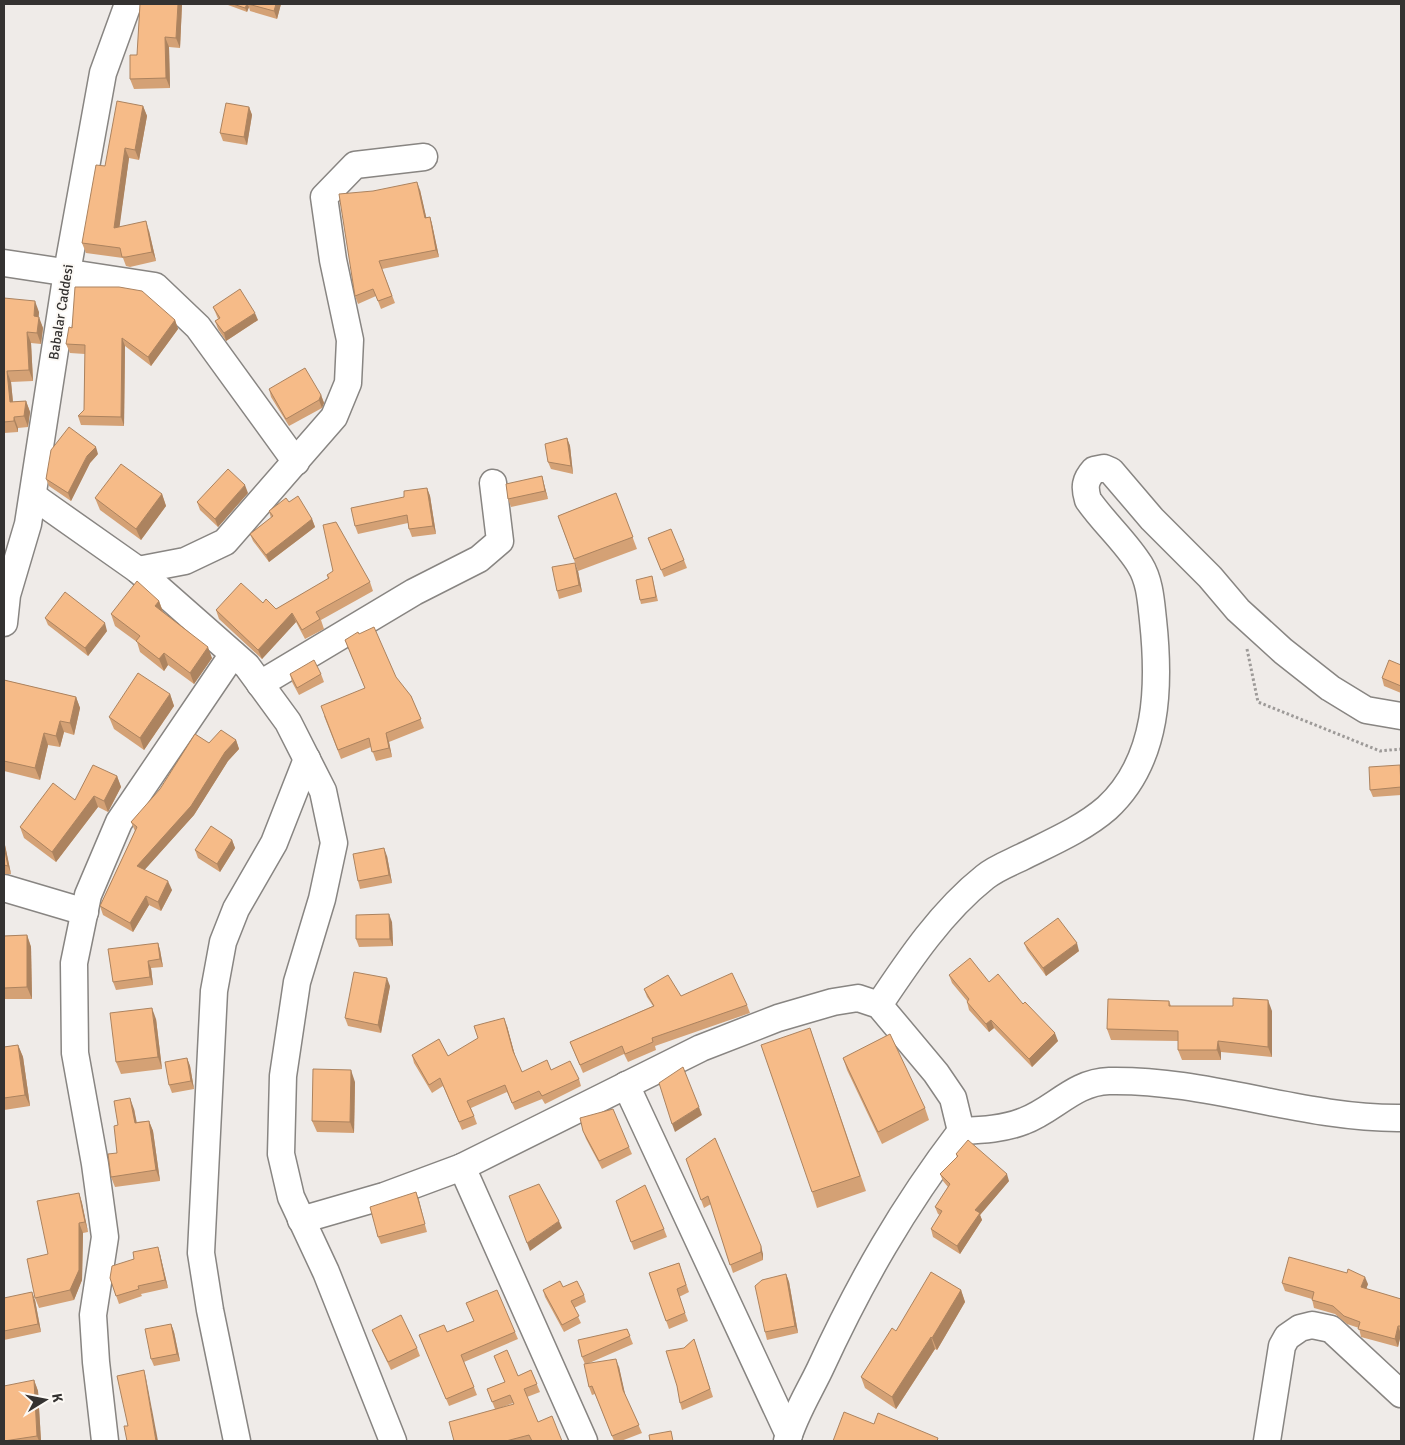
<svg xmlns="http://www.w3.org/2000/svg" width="1405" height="1445" viewBox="0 0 1405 1445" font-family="Signika,sans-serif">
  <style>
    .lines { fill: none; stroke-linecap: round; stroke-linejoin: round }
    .minor-casing { stroke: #888582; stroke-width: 29 }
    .path { stroke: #9d9a98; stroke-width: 3; stroke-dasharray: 2.5 2.5; stroke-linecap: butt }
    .minor { stroke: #fff; stroke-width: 26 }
    .wall { fill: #d4a175; fill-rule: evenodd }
    .shaded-wall { fill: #ac835f }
    .building { fill: #f6bb88; stroke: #ac835f }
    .labels { text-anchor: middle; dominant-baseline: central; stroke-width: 4; stroke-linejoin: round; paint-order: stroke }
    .street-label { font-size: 14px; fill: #343231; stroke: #fcf9f5 }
  </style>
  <rect width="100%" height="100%" fill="#efebe8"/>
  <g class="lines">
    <defs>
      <g id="minor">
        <path d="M4,263l151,23 43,41 98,135"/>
        <path d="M33,496l105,74 109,96 41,56 35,69 11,52 -12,56 -25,83 -14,94 -2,78 10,43 35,75 67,169"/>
        <path d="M138,570l47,-9 40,-19 109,-125 14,-34 2,-43 -17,-80 -9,-63 31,-32 69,-8"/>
        <path d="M4,623l3,-28 21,-71 39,-252 36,-199 25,-69"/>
        <path d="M260,684l154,-92 65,-33 21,-18 -7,-58"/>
        <path d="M4,888l81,24"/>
        <path d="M879,1005c30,-45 63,-94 106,-128 11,-9 25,-14 37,-20 28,-14 61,-28 85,-49 52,-48 53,-123 46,-188 -2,-18 -3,-39 -13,-55 -14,-23 -36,-42 -52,-65 -4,-13 -3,-20 6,-30l10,-2 7,3 41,48 58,58 28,33 45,41 47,37 36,22 35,6"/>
        <path d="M626,1085l163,350"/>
        <path d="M462,1167l122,274"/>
        <path d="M301,1220l83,-24 78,-29 239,-119 77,-30 55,-16 25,-4 21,7 57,68 17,25 8,33"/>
        <path d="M105,1441l-9,-79 -3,-47 12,-78 -10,-73 -20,-111 -1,-90 14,-68 31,-73 114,-168"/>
        <path d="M237,1441l-27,-131 -9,-57 13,-262 9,-49 13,-33 38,-66 33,-84"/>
        <path d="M787,1441c7,-25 22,-49 33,-72 40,-87 83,-162 141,-238 22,-1 43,-2 63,-10 30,-11 50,-39 85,-40 99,-2 194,38 292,37"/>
        <path d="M1267,1441l15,-95 5,-9 13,-9 12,-3 19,4 70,65"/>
      </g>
    </defs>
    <use href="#minor" class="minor-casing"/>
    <path class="path" d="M1247,649l11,53 122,49 21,-2"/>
    <use href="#minor" class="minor"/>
  </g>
  <g class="wall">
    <path d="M151,4h31l-2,44 -11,-1 1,41 -36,1 -4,-10z"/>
    <path d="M228,4h53l-4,15 -27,-8 -1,-4 -2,5 -19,-7z"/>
    <path d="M143,106l4,10 -8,44 -10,-2 -10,69 30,4 7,30 -26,6 -4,-1 -3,-8 -37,-5 -4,-10 23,-77z"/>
    <path d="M249,107l3,8 -5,30 -24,-4 -3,-8z"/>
    <path d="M420,190l6,27h4l2,7 7,33 -57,12 13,34 -14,6 -5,-13 -18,8 -3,-8z"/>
    <path d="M4,298l35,14 -1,5 5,11 -2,16 -10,-1 2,38 -22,1 2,20 13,-1 4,11 -2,15 -10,1v4l-14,1z"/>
    <path d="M213,307l45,13 -32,21 -8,-12 -3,-8 3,-2 -2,-5z"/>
    <path d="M175,320l3,9 -27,37 -26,-20 -1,80 -43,-1 -3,-9 6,-6 1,-56 -15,-1 -4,-9 6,-16z"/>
    <path d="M269,389l52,6 3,8 -2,5 -33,18 -18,-29z"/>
    <path d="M567,438l3,8 3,28 -22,-5 -3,-7z"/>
    <path d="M98,454l-8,9 -19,38 -22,-15 -3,-7z"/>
    <path d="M542,476l2,8 4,15 -37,8 -3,-8z"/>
    <path d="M427,488l3,8 6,38 -24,3 -3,-8 -1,-6 -50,11 -3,-8 49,-29z"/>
    <path d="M248,493l-30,34 -18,-17 -3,-8z"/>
    <path d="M616,493l21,56 -59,22 -20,-55z"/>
    <path d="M162,494l4,12 -25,34 -41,-30 -5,-12z"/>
    <path d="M289,502l23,17 3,8 -46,35 -16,-21 -3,-7 21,-16 -2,-7z"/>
    <path d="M648,538l36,22 3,8 -23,9z"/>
    <path d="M578,571l4,21 -23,7 -2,-8z"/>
    <path d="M327,575l43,7 3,9 -52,29 3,9 -19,10 -9,-17 -34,37 -43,-40 -3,-9 47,-7 13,6 52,-30z"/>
    <path d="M652,576l6,25 -17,3 -1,-4z"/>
    <path d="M159,601l4,11 49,46 -18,26 -26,-19 -4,6 -24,-19 -3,-10 -22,-16 -4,-12z"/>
    <path d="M45,618l62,13 -19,25 -40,-31z"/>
    <path d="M359,634l52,62 13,32 -35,14 3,15 -16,4 -5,-14 -30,12 -17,-43 41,-28 -20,-48z"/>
    <path d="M1401,665v28l-17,-7 -2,-8z"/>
    <path d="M290,674h31l3,8 -25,13 -7,-13z"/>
    <path d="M4,680l72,17 4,11 -6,27 -10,-3 -4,15 -12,-2 -8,35 -36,-9z"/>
    <path d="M170,694l4,12 -30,44 -30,-21 -5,-12z"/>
    <path d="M236,740l3,9 -11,12 -34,54 -50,55 28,20 -11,21 -12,-6 -16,27 -30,-17 -3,-9 35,-75 -4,-9 78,-79z"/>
    <path d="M1400,765l1,5v25l-28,2 -3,-7z"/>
    <path d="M117,776l4,11 -13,25 -10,-5 -42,55 -32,-24 -4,-11 55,-27z"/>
    <path d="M4,840v1l7,33h-7z"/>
    <path d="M232,840l3,8 -15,24 -22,-14 -3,-8z"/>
    <path d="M387,856l5,27 -32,6 -2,-8z"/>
    <path d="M392,922l1,24 -34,1 -3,-8z"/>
    <path d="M27,935l4,12 1,52h-28v-63z"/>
    <path d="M158,943l2,7 3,17 -12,1 2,17 -37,5 -3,-8z"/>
    <path d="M1024,943l55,8 -33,25 -19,-26z"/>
    <path d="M949,975l40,7 34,22 35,37 -26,26 -38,-39 -5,4 -20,-22 -2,-8v-1l-15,-18z"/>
    <path d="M390,986l-9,47 -33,-7 -3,-8z"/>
    <path d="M644,989l37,7 66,9 3,8 -95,33 1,4 -28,12 -4,-8 -41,19 -13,-31 83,-36 -6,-9z"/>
    <path d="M1169,1001l2,5 101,5v46l-51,-5v8h-39l-4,-10v-9l-67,-1 -4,-11z"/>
    <path d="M156,1019l6,50 -41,5 -5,-12z"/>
    <path d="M507,1026l8,30 7,16 29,-2 28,9 2,7 -36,18 -3,-5 -27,11 -8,-18 -36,16 6,16 -15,6 -19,-44 -11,7 -18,-30 -2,-8 36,1z"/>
    <path d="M810,1028l56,163 -49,17 -5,-16z"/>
    <path d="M18,1045l5,12 7,49 -26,4v-63z"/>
    <path d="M187,1058l3,8 4,23 -22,4 -3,-8z"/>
    <path d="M843,1058l82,50 4,12 -47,24 -35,-74z"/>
    <path d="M355,1082l-1,51 -37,-1 -5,-11z"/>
    <path d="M134,1109l2,13 13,-1 4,10 7,50 -45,6 -4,-10 6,-24 1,-28z"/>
    <path d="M583,1131l46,16 3,7 -30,15 -16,-30z"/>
    <path d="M956,1154l53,27 -29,34 2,5 -22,34 -27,-17 -2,-8 9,-14 -2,-1 -3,-7 13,-20 -5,-6 -3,-7 17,-16z"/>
    <path d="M686,1159l77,95v6l-30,13 -22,-69 -7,4z"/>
    <path d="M416,1192l11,40 -46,12 -3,-7z"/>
    <path d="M79,1193l3,10 6,29 -5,1 -1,47 -8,20 -35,8 -4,-10 13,-44z"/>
    <path d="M616,1201l48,28 3,8 -33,13z"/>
    <path d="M160,1254l8,34 -27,6 1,2 -23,8 -9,-26 24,-19z"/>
    <path d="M679,1263l10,29 -10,5 9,24 -19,8 -20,-56z"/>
    <path d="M786,1274l3,8 9,51 -31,7 -2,-8z"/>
    <path d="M1282,1283l86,1 -2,5 35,10v35l-3,13 -37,-10 -2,-9 -12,-4 -12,-10 -21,-6 -2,-9 -27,-8z"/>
    <path d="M563,1287l21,8 2,7 -12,6 7,15 -17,9 -19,-35 -2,-7z"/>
    <path d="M961,1290l4,12 -28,48 -2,-1 -39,60 -31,-21 -4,-11 35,-46z"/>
    <path d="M4,1298l31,2 6,32 -37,8z"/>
    <path d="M473,1321l42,11 3,7 -54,23 13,33 -28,11 -30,-71 28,-3z"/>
    <path d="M171,1324l3,8 6,29 -26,5 -3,-7z"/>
    <path d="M627,1329l6,15 -46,20 32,3 6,28 17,38 -21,8h-7l-19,-47 -3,1 -3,-8 -4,-23 -3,-7z"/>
    <path d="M372,1330l45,18 3,8 -29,14 -16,-33z"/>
    <path d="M694,1339l19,58 -31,13 -2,-7 4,-55z"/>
    <path d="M494,1356l24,20 13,-6 9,22 -13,5 11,25 24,19h-108l41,-32 -8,-20 18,-7zM513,1403l1,1 -14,4z"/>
    <path d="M34,1380l4,11 3,50h-37z"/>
  </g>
  <g class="shaded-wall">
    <path d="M178,4h4l-2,44 -4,-10z"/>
    <path d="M247,4l2,3 -2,5 -2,-4z"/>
    <path d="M276,4h5l-4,15 -3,-8z"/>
    <path d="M165,37l4,10 1,41 -4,-10z"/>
    <path d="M143,106l4,10 -8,44 -4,-10z"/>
    <path d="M249,107l3,8 -5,30 -3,-8z"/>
    <path d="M125,148l4,10 -11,80 -4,-10z"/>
    <path d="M417,182l3,8 8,35 -3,-7z"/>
    <path d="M430,217l2,7 7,33 -3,-7z"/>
    <path d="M146,221l3,10 7,30 -4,-9z"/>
    <path d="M35,301l4,11 -1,15 -4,-11z"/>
    <path d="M255,313l3,7 -32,21 -2,-8z"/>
    <path d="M39,317l4,11 -2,16 -4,-11z"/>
    <path d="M175,320l3,9 -27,37 -3,-9z"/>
    <path d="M27,332l4,11 2,38 -4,-11z"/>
    <path d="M122,338l3,8 -1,80 -3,-9z"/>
    <path d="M7,371l4,11 3,31 -4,-11z"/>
    <path d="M321,395l3,8 -2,5 -3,-8z"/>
    <path d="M26,401l4,11 -2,15 -4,-11z"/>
    <path d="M14,417l4,11v4l-4,-11z"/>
    <path d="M567,438l3,8 3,28 -2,-8z"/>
    <path d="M96,447l2,7 -8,9 -19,38 -3,-8 19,-37z"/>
    <path d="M542,476l2,8 4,15 -3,-8z"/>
    <path d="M245,485l3,8 -30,34 -3,-8z"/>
    <path d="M427,488l3,8 6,38 -3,-8z"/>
    <path d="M162,494l4,12 -25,34 -5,-11z"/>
    <path d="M312,519l3,8 -46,35 -3,-7z"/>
    <path d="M575,563l3,8 4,21 -3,-7z"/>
    <path d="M159,601l4,11 -8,-6z"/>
    <path d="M292,613l4,9 -34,37 -4,-9z"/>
    <path d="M105,623l2,8 -19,25 -3,-8z"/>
    <path d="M208,647l4,11 -18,26 -4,-11z"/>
    <path d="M164,653l4,12 -4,6 -5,-12z"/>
    <path d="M170,694l4,12 -30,44 -4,-12z"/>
    <path d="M76,697l4,11 -6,27 -4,-12z"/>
    <path d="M60,721l4,11 -4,15 -4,-11z"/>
    <path d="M44,733l4,12 -8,35 -5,-12z"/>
    <path d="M386,733l3,9 3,15 -3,-9z"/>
    <path d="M236,740l3,9 -11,12 -34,54 -54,60 -3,-9 88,-114z"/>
    <path d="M1400,765l1,5v18z"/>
    <path d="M117,776l4,11 -13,25 -4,-11z"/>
    <path d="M94,796l4,11 -42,55 -4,-10z"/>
    <path d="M4,840l7,34 -3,-8 -4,-20z"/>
    <path d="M232,840l3,8 -15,24 -3,-8z"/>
    <path d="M384,848l3,8 5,27 -3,-8z"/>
    <path d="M168,881l4,9 -11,21 -3,-9z"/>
    <path d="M146,896l3,9 -16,27 -3,-9z"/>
    <path d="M389,914l3,8 1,24 -3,-7z"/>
    <path d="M27,935l4,12 1,52 -5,-12z"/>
    <path d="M158,943l2,7 3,17 -3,-8z"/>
    <path d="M1077,943l2,8 -33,25 -3,-8z"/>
    <path d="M148,961l3,7 2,17 -3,-8z"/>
    <path d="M387,978l3,8 -9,47 -3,-8z"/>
    <path d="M1268,1000l4,11v46l-4,-10z"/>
    <path d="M152,1008l4,11 6,50 -4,-12z"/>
    <path d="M504,1018l3,8 9,33 -3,-8z"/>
    <path d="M991,1020l3,8 -5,4 -3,-8z"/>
    <path d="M1055,1033l3,8 -26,26 -3,-8z"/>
    <path d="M1218,1041l3,11v8l-4,-10z"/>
    <path d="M18,1045l5,12 7,49 -5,-11z"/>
    <path d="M187,1058l3,8 4,23 -3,-8z"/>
    <path d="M351,1070l4,12 -1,51 -4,-11z"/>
    <path d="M130,1098l4,11 5,24 -4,-10z"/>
    <path d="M699,1107l3,8 -27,17 -3,-8z"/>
    <path d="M149,1121l4,10 7,50 -4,-11z"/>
    <path d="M1007,1174l2,7 -29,34 2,5 -22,34 -3,-8 18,-36z"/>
    <path d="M416,1192l3,8 8,32 -2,-8z"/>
    <path d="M79,1193l3,10 6,29 -3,-10z"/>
    <path d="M559,1221l3,7 -32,23 -3,-8z"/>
    <path d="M79,1223l4,10 -1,47 -8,20 -4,-10z"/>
    <path d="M761,1246l2,8v6l-2,-8z"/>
    <path d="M158,1247l2,7 8,34 -3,-8z"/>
    <path d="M786,1274l3,8 9,51 -3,-7z"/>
    <path d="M1365,1277l3,7 -4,11 -3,-8z"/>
    <path d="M961,1290l4,12 -28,48 -5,-12z"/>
    <path d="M32,1292l3,8 6,32 -3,-8z"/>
    <path d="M171,1324l3,8 6,29 -3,-7z"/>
    <path d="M1398,1326l3,8 -3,13 -3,-8z"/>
    <path d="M931,1337l4,12 -39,60 -4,-12z"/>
    <path d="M616,1359l3,8 7,31 -3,-8z"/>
    <path d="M144,1370l2,8 12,63h-2z"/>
    <path d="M34,1380l4,11 3,50h-2l-2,-5z"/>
  </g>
  <g class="building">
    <path d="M140,4h38l-2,34 -11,-1 1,41 -36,1v-24h7z"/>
    <path d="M233,4h14l-2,4z"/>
    <path d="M248,4h28l-2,7z"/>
    <path d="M117,101l26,5 -8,44 -10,-2 -11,80 32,-7 6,31 -26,5h-4l-2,-9 -38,-5 14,-78 9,1z"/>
    <path d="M226,103l23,4 -5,30 -24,-4z"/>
    <path d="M417,182l8,36 5,-1 6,33 -57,11 13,35 -14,5 -5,-12 -18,7 -16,-102 34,-3z"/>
    <path d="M75,287h44l23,4 33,29 -27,37 -26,-19 -1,79 -43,-1 6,-6 1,-65 -19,-1 3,-17 3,1z"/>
    <path d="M240,289l15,24 -31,20 -9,-12 5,-3 -7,-11z"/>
    <path d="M4,298l31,3 -1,15 5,1 -2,16 -10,-1 2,38 -22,1 3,31 16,-1 -2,15 -10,1v4l-10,1z"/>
    <path d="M305,368l16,27 -2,5 -33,19 -17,-30z"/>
    <path d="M69,427l27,20 -9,9 -19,37 -22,-14 5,-29z"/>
    <path d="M567,438l4,28 -23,-4 -3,-18z"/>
    <path d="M121,464l41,30 -26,35 -41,-31z"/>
    <path d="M228,469l17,16 -30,34 -18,-17z"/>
    <path d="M542,476l3,15 -37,8 -2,-15z"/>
    <path d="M427,488l6,38 -24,3 -2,-14 -52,11 -4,-18 53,-11v-6z"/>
    <path d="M616,493l17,44 -59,22 -16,-43z"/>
    <path d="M298,496l14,23 -46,36 -16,-21 23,-18 -4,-5 17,-13 3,4z"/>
    <path d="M336,522l34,60 -54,30 4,7 -18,11 -10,-17 -34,37 -42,-40 25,-27 22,20 3,-4 10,10 53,-31 -2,-3 6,-4 -10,-46z"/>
    <path d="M671,529l13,31 -23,10 -13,-32z"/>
    <path d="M575,563l4,22 -22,6 -5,-24z"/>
    <path d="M652,576l4,21 -16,3 -4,-20z"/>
    <path d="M137,581l22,20 -4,5 53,41 -18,26 -26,-20 -5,6 -23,-18 4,-5 -29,-22z"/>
    <path d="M65,592l40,31 -20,25 -40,-30z"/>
    <path d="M374,627l22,50 15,19 10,23 -35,14 3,15 -17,4 -3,-14 -31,12 -17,-44 44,-18 -20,-48 13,-8 1,2z"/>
    <path d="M314,660l7,14 -24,14 -7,-14z"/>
    <path d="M1389,660l12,5v21l-19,-8z"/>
    <path d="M138,673l32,21 -30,44 -31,-21z"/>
    <path d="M4,680l72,17 -6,26 -10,-2 -4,15 -12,-3 -9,35 -31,-7z"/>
    <path d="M221,730l15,10 -11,12 -34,54 -54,60 31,15 -10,21 -12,-6 -16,27 -30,-17 37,-79 -6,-5 29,-33 35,-55 14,9z"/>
    <path d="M93,765l24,11 -13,25 -10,-5 -42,56 -32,-25 33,-44 22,17z"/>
    <path d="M1400,765l1,22 -31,3 -1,-23z"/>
    <path d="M211,826l21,14 -15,24 -22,-14z"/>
    <path d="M4,846l4,20 -4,-1z"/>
    <path d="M384,848l5,27 -31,6 -5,-27z"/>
    <path d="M389,914l1,25h-34v-24z"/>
    <path d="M1058,918l19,25 -34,25 -19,-25z"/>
    <path d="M27,935v52l-23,1v-52z"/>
    <path d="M158,943l2,16 -12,2 2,16 -37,5 -5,-33z"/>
    <path d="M970,958l19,24 9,-8 25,30 2,-2 30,31 -26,26 -38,-39 -5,4 -19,-22 2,-3 -20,-24z"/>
    <path d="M354,972l33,6 -9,47 -33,-7z"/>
    <path d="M732,973l15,32 -95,33 1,4 -28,12 -3,-8 -42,19 -10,-23 84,-36 -10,-17 24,-14 13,21z"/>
    <path d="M1233,998l35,2v47l-50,-6 -1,9h-39v-19l-71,-2 1,-30 61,2v5h64z"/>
    <path d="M152,1008l6,49 -42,5 -6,-49z"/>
    <path d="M504,1018l9,33 9,21 25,-12 4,10 19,-9 9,18 -37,17 -3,-5 -27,12 -7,-18 -38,16 7,15 -15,6 -19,-44 -11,7 -17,-30 27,-16 9,17 30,-18 -4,-12z"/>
    <path d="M810,1028l50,148 -48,16 -51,-147z"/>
    <path d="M890,1034l35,74 -47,24 -35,-74z"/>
    <path d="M18,1045l7,50 -21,3v-51z"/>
    <path d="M187,1058l4,23 -22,4 -4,-23z"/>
    <path d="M683,1067l16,40 -27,17 -13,-41z"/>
    <path d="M313,1069l38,1 -1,52 -38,-1z"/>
    <path d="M130,1098l5,25 14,-2 7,49 -45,7 -3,-23 9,-1 -3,-27 4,-1 -4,-24z"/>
    <path d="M613,1109l16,38 -30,14 -16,-30 -3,-13z"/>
    <path d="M715,1138l46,108v6l-31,13 -22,-69 -7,4 -15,-41z"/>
    <path d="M968,1140l39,34 -32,36 5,3 -23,33 -26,-17 11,-18 -7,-4 15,-23 -10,-10 18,-18 -2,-2z"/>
    <path d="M539,1184l20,37 -32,22 -18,-47z"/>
    <path d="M645,1185l19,44 -33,13 -15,-41z"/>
    <path d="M416,1192l9,32 -47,13 -8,-30z"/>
    <path d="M79,1193l6,29 -6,1v47l-9,20 -35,8 -8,-39 21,-5 -11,-53z"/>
    <path d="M158,1247l7,33 -27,6 1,3 -23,7 -6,-18 2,-12 22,-7 -1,-7z"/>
    <path d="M1289,1257l58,16 1,-4 17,8 -4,10 40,12v27h-3l-3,13 -37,-10 2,-7 -16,-6 -11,-10 -21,-6 2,-8 -32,-9z"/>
    <path d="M679,1263l7,22 -9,4 8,24 -19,8 -17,-48z"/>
    <path d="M931,1272l30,18 -29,48 -1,-1 -39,60 -31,-20 31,-49 4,3z"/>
    <path d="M786,1274l9,52 -30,6 -10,-46 7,-6z"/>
    <path d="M560,1281l3,6 14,-6 7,14 -13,6 8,15 -17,9 -19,-35z"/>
    <path d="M497,1290l18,42 -54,23 13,32 -28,12 -27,-64 25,-10 3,7 27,-11 -8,-18z"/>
    <path d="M32,1292l6,32 -34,7v-33z"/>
    <path d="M401,1315l16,33 -29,14 -16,-32z"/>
    <path d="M171,1324l6,30 -26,5 -6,-30z"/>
    <path d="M627,1329l3,7 -48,21 -4,-17z"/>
    <path d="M694,1339l16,50 -30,14 -3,-17 -11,-35 18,-3z"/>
    <path d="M507,1350l11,26 13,-6 6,14 -13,5 14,33 14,-6 10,25h-30l-3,-6 -23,6h-52l-5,-19 65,-18 -4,-9 -18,7 -5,-13 18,-7 -11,-26z"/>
    <path d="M616,1359l7,31 16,35 -27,11 -20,-50 -3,1 -5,-23z"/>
    <path d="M144,1370l12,71h-29l-3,-15h4l-11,-50z"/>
    <path d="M34,1380l3,56 -33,5v-55z"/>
    <path d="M844,1412l30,12 4,-11 60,25 -1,3h-104z"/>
    <path d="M671,1431l2,10h-23l-1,-6z"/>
  </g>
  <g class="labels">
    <g class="street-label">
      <text transform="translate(61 312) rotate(-81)">Babalar Caddesi</text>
    </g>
  </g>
  <rect width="1405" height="1445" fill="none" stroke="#343231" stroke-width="10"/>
  <g transform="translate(45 1400) rotate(80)" stroke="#fcf9f5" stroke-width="4" paint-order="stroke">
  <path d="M0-4L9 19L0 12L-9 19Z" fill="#343231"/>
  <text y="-8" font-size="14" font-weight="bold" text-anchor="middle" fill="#343231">K</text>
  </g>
</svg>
